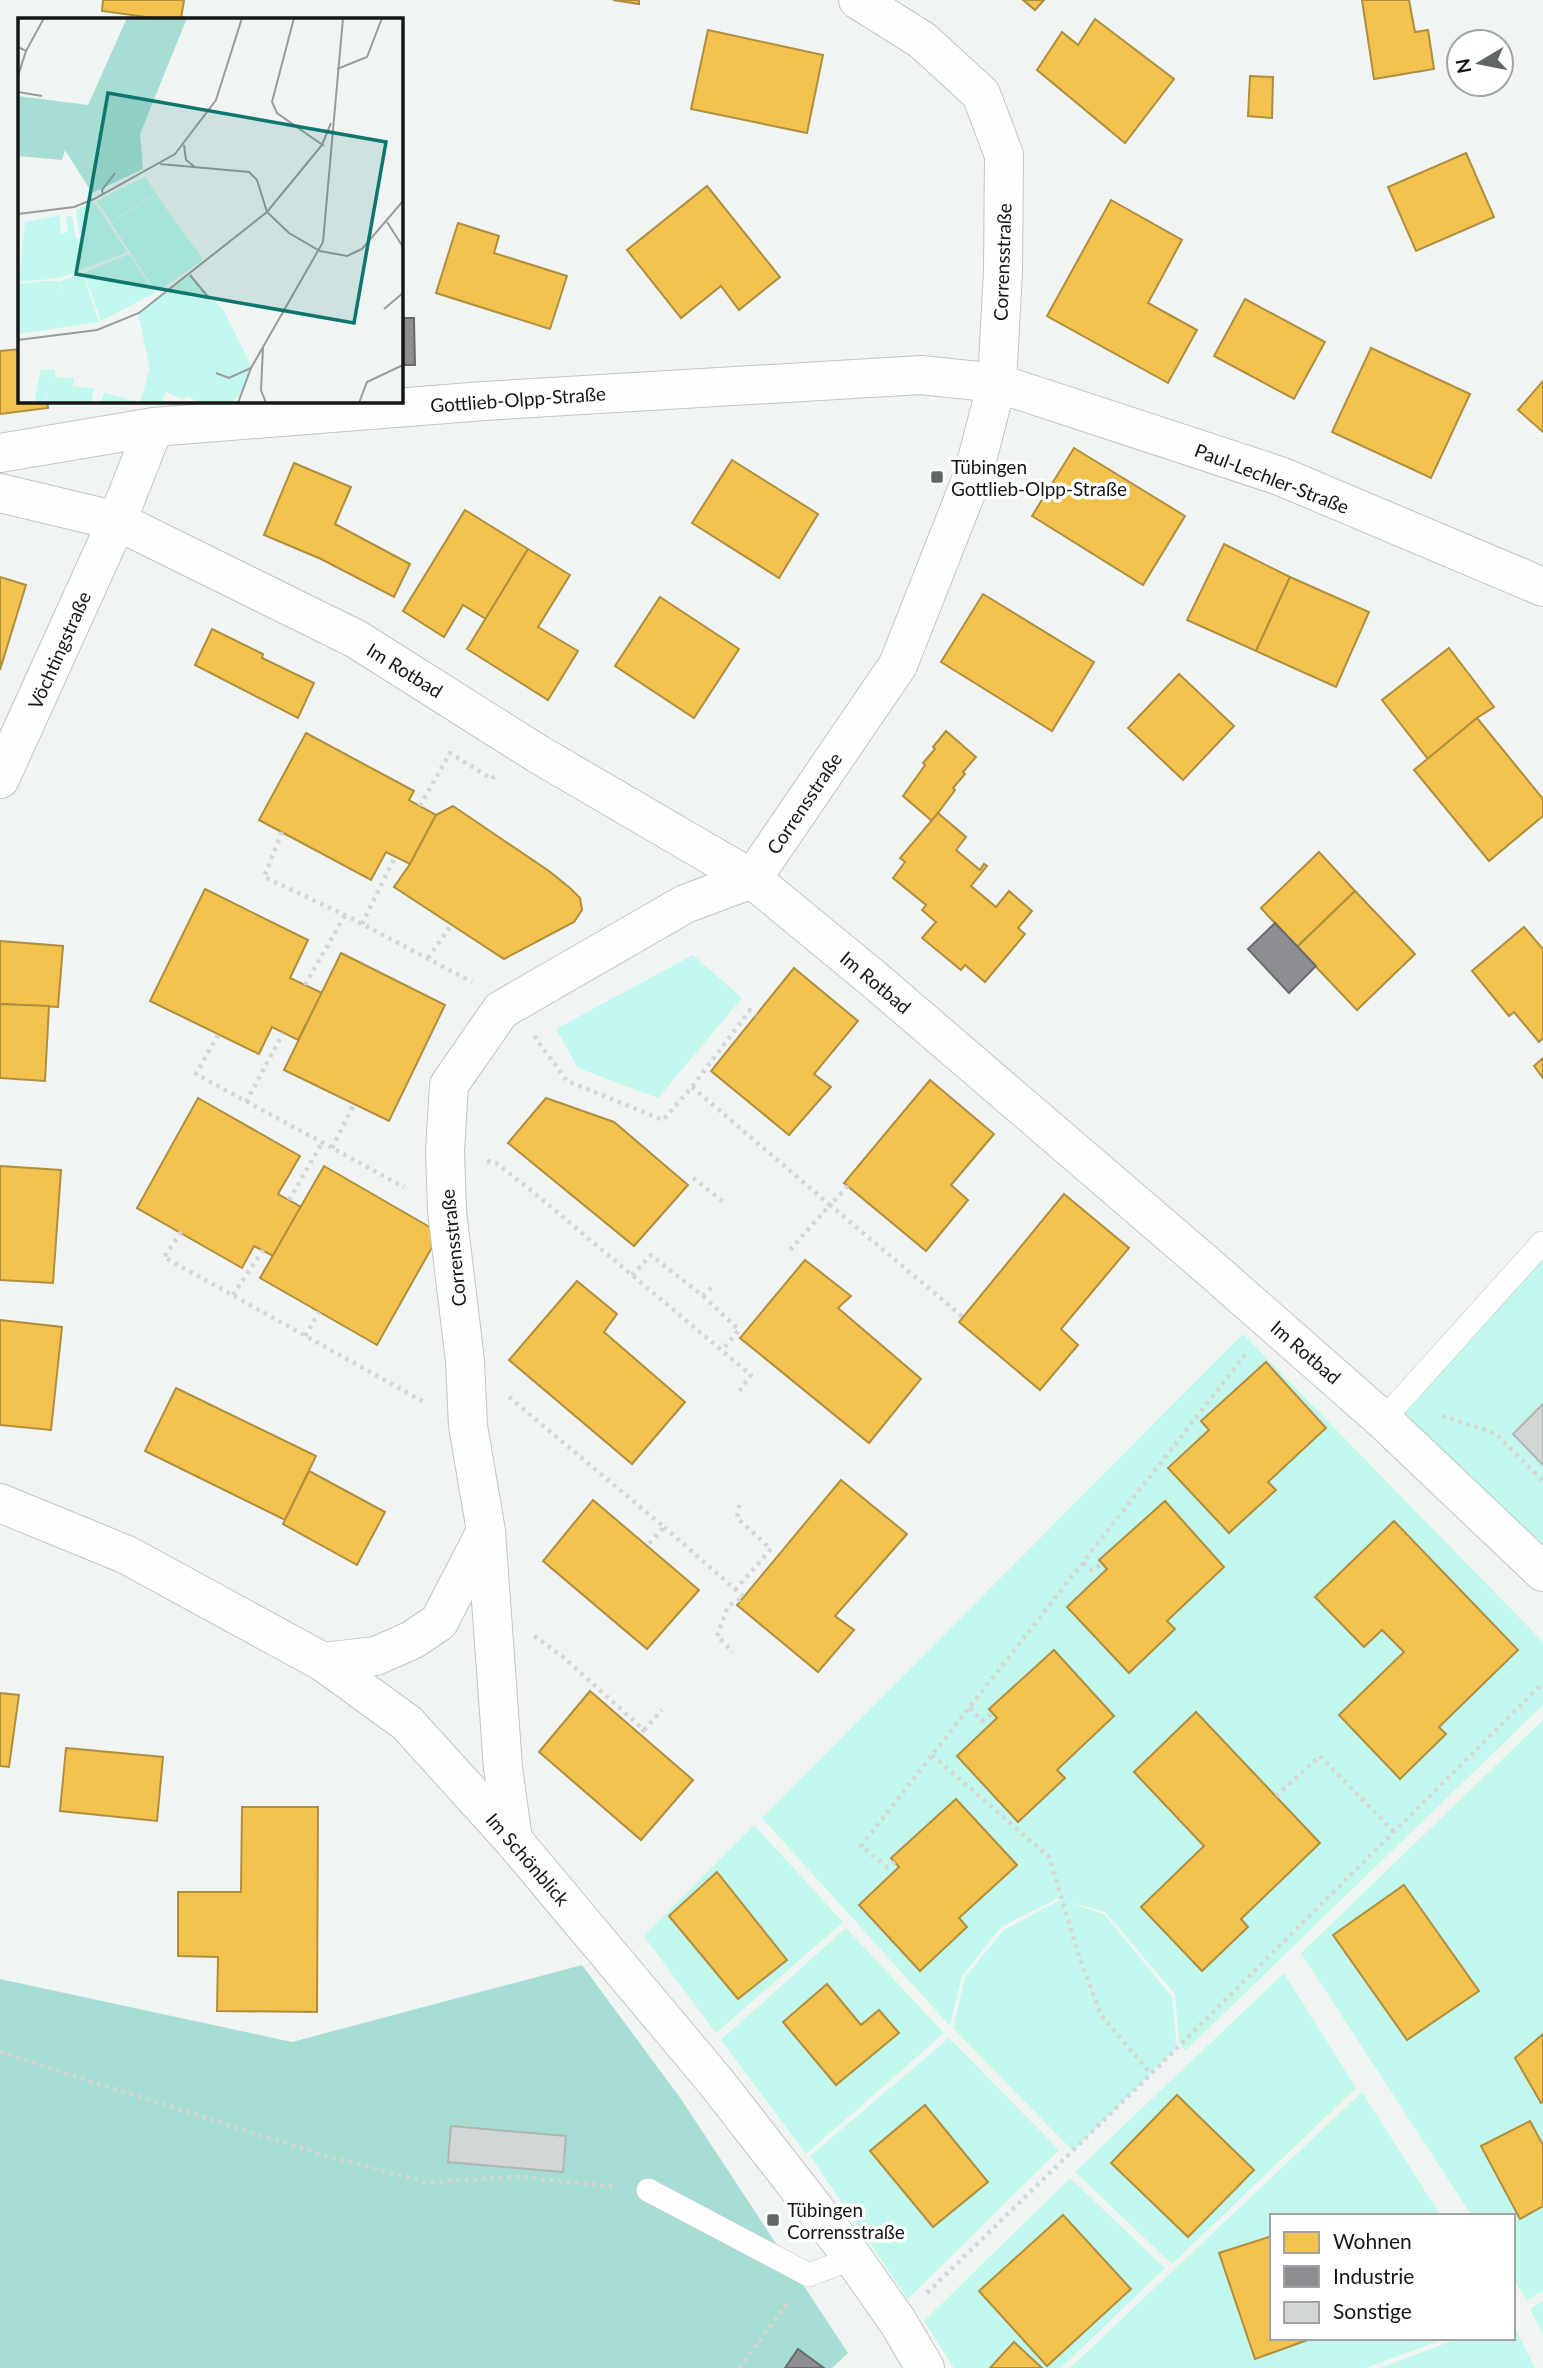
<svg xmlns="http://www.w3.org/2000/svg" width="1543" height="2368" viewBox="0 0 1543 2368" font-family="Lato,sans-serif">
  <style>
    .green { fill: #c1f7ec }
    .forest { fill: #a6ded4 }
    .homes { fill: #f2c14e; stroke: #af8e3d; stroke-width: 2 }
    .industry { fill: #8d8d92; stroke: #696a6d; stroke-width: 2 }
    .building { fill: #d3d6d6; stroke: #b1b5b4; stroke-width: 2 }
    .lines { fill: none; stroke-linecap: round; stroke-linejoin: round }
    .lane-casing { stroke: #c1c5c4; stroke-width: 24 }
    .street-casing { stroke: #c1c5c4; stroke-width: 40 }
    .path { stroke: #d5d5d5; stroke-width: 4.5; stroke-dasharray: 3.5 5; stroke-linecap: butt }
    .lane { stroke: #fdfefd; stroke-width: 23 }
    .street { stroke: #fdfefd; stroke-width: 38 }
    .poi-dot { fill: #616564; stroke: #fff; stroke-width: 2.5 }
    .labels { text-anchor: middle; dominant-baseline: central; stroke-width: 7; stroke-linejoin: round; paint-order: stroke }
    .street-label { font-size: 19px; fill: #141716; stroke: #fff }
    .poi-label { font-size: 19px; fill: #141716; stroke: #fff; text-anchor: start }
    .inset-road { fill: none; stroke: #989c9b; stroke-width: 2 }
    .view { fill: #0f766e; fill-opacity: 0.15; stroke: #0f766e; stroke-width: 3.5 }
    .inset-edge { fill: none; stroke: #141716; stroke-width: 3.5 }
  </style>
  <rect width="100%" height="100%" fill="#f0f5f4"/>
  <g class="green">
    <path d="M693,955l49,43 -84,100 -80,-30 -22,-39z"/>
    <path d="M1543,1247v328l-160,-155z"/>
    <path d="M1243,1334l300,308v63l-357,345 -7,-6 -4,-50 -70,-82 -39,-11 39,14 67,82 5,51 -104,103 -120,-123 12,-51 39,-47 58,-31 -3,-1 -57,28 -40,50 -12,50 -188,-208z"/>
    <path d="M1543,1720v571l-16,9 -14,-21v-63h-41l-171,-263z"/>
    <path d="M754,1825l89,97 -127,111 -72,-97z"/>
    <path d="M846,1928l98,105 -138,121 -85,-114z"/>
    <path d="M1284,1973l72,115 -184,176 -97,-92z"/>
    <path d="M949,2038l110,112 -151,149 -98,-143z"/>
    <path d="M1362,2092l79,124h-169v122h175l-82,30h-295z"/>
    <path d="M1070,2178l95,90 -104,100h-107l-30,-47z"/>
    <path d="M1543,2301v34l-13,-26z"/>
    <path d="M1513,2324l22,44h-155l80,-30h53z"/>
  </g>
  <path class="forest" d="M582,1965l99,134 167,254 -16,15h-832v-389l292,63z"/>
  <g class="homes">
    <path d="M103,0h81l-3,19h-20l-59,-8z"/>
    <path d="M613,0h26v4z"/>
    <path d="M1023,0h21l-9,10z"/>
    <path d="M1362,0h47l6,32 13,-2 6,39 -60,10z"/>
    <path d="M1095,19l79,60 -49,64 -88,-73 25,-38 16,13z"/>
    <path d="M708,30l115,25 -16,78 -116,-24z"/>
    <path d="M1250,76l23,1 -1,41 -24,-2z"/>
    <path d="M1466,153l28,64 -78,34 -28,-64z"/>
    <path d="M707,186l73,91 -41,33 -18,-24 -40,32 -54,-68z"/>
    <path d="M1111,200l71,40 -34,63 49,27 -29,53 -121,-67z"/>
    <path d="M458,223l41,13 -5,17 73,23 -17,53 -114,-36z"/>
    <path d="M1245,299l80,43 -31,57 -80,-43z"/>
    <path d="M1371,348l99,46 -39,84 -99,-46z"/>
    <path d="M19,349v52h28l1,7 -48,6v-63z"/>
    <path d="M1543,381v51l-25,-22z"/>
    <path d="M1074,448l111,68 -42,69 -111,-69z"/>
    <path d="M732,460l86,54 -39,64 -87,-55z"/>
    <path d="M294,463l57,24 -16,37 75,40 -16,33 -73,-38 -57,-24z"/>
    <path d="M465,510l63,39 -42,70 -23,-14 -19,32 -41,-26z"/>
    <path d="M1224,544l66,33 -34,74 -69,-31z"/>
    <path d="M528,549l42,26 -32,52 40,24 -30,49 -81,-51z"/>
    <path d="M0,577l26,8 -26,85z"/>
    <path d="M1290,577l79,35 -33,75 -80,-36z"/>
    <path d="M983,594l111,68 -42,69 -111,-69z"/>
    <path d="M660,597l79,52 -45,69 -79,-52z"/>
    <path d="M212,629l51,25 -1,4 52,25 -16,35 -103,-53z"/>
    <path d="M1449,648l45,59 -17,11 -49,41 -46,-59z"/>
    <path d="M1179,674l55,52 -51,54 -55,-52z"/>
    <path d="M1477,718l66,81v17l-54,45 -75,-91z"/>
    <path d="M946,731l30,26 -13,15 2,2 -12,14 2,2 -23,31 -29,-25 22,-31 -2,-2 12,-14 -2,-2z"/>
    <path d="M306,733l108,58 -5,9 27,15 -26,49 -24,-12 -15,28 -112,-60z"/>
    <path d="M453,806l96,65 21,17 10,10 2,12 -8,12 -70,37 -110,-72 16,-23 26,-49z"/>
    <path d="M938,813l28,24 -10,13 24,20 4,-6 3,2 -16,20 25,21 13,-16 23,20 -14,17 7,6 -40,48 -20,-17 -4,5 -39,-32 14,-16 -14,-12 4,-5 -33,-27 12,-16 -5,-4z"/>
    <path d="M1319,852l36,39 -58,56 -36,-39z"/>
    <path d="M205,889l103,51 -18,38 32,15 -24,47 -26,-13 -13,27 -109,-53z"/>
    <path d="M1355,891l60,63 -58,56 -60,-63z"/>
    <path d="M1524,927l19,22v89l-4,4 -25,-30 -5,4 -37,-45z"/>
    <path d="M0,941l63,5 -5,61 -58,-3z"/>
    <path d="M341,953l104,52 -56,116 -105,-51z"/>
    <path d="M794,968l64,53 -44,53 17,13 -42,48 -78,-64z"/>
    <path d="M0,1004l49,2 -4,75 -45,-3z"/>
    <path d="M1543,1058v20l-9,-12z"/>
    <path d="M930,1080l64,54 -43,51 17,15 -42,51 -82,-68z"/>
    <path d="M198,1098l102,58 -22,38 23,13 -28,49 -19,-10 -12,22 -105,-60z"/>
    <path d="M546,1098l68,24 74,63 -54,61 -126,-103z"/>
    <path d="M0,1166l61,4 -8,113 -53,-3z"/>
    <path d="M324,1166l116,67 -63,112 -117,-67z"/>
    <path d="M1064,1194l65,54 -68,81 17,16 -38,45 -81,-68z"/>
    <path d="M805,1260l46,36 -13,12 83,71 -52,64 -129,-105z"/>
    <path d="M577,1281l40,33 -13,18 81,70 -53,62 -123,-104z"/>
    <path d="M0,1320l62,7 -11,103 -51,-5z"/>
    <path d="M1266,1362l60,66 -58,54 8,8 -47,43 -61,-65 41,-38 -8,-9z"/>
    <path d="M176,1388l140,68 -31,64 -140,-69z"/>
    <path d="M309,1471l76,41 -28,53 -74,-41z"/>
    <path d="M841,1480l66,54 -72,82 19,14 -36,42 -81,-67z"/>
    <path d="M593,1500l106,90 -52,59 -104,-88z"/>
    <path d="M1165,1501l59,66 -57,54 8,8 -46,44 -62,-66 40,-38 -8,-9z"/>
    <path d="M1394,1521l124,129 -79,77 7,7 -46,45 -61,-64 65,-63 -22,-22 -18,17 -49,-50z"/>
    <path d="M1054,1650l60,66 -57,54 8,8 -47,44 -61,-66 40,-38 -8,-9z"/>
    <path d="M590,1691l103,89 -52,60 -102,-88z"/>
    <path d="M0,1693l19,2 -10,72 -9,-1z"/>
    <path d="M1196,1712l124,131 -79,76 7,8 -46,44 -61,-64 63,-61 -70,-74z"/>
    <path d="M66,1748l97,9 -6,64 -97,-10z"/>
    <path d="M956,1799l61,66 -58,53 8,9 -47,44 -61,-66 40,-38 -8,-9z"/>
    <path d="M242,1807h76l-1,205 -100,-1 1,-54 -40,-1v-64h63z"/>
    <path d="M717,1872l70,88 -49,39 -69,-83z"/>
    <path d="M1404,1885l75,106 -72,49 -74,-105z"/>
    <path d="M827,1984l34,41 18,-15 20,23 -63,52 -53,-63z"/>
    <path d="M1543,2034v68l-2,1 -26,-45z"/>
    <path d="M1177,2095l77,75 -66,67 -77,-74z"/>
    <path d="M925,2105l63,77 -55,45 -63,-76z"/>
    <path d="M1530,2121l13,24v61l-23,13 -39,-73z"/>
    <path d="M1063,2215l68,74 -84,77 -68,-75z"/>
    <path d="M1272,2236v102h41l-58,21 -36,-106z"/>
    <path d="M1014,2342l28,26h-52z"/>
  </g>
  <g class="industry">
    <path d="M401,318h13l1,47h-14z"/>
    <path d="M1275,923l41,43 -27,27 -41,-44z"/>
    <path d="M798,2349l26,19h-39z"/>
  </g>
  <g class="building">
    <path d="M1543,1404v61l-30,-31z"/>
    <path d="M451,2126l115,10 -3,36 -115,-10z"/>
  </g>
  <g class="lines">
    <defs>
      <g id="lane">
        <path d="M1383,1420l159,-177"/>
        <path d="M648,2190l161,85 44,-17"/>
      </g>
      <g id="street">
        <path d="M0,453l154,-26 330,-26 437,-26 76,8 283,93 263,111"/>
        <path d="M0,493l117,28 239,118 182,115 214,125 124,102 333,286 174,153 160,152"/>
        <path d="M0,779l117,-258 37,-94"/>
        <path d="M0,1503l127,52 196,107 84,61 106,117 203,242 137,176 45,64 27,46"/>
        <path d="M323,1662l53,-6 36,-16 27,-18 46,-89"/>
        <path d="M513,1840l-10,-72 -17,-237 -18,-105 -3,-65 -18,-150 -2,-60 4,-66 52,-75 184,-106 67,-25 146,-214 75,-190 24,-92 6,-112 1,-116 -23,-61 -59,-54 -64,-40"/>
      </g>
    </defs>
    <use href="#lane" class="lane-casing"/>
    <use href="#street" class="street-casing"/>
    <g class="path">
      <path d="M420,806l30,-53 42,26 2,-3"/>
      <path d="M282,832l-18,45 81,38 127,67"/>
      <path d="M362,924l33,-67"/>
      <path d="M428,958l24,-34"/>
      <path d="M305,985l40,-70"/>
      <path d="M218,1035l-22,39 208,113"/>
      <path d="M534,1036l33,45 96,39 29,-33 58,-77 6,5"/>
      <path d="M692,1087l138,118 -40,45"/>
      <path d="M246,1102l37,-69"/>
      <path d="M332,1148l22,-44"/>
      <path d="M487,1161l9,2 36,28 219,184 -13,18"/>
      <path d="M693,1178l32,25"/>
      <path d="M848,1186l-18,19 133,112"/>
      <path d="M289,1200l33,-57"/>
      <path d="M181,1232l-17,25 260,145"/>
      <path d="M632,1275l19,-20 52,41 9,-9"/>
      <path d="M233,1295l30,-45"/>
      <path d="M703,1296l36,34 -17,20"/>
      <path d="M305,1336l14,-24"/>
      <path d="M509,1397l155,130 -17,19"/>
      <path d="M1442,1416l53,17 48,48"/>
      <path d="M664,1527l80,70 -16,9 -11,30 16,16"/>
      <path d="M1083,1563l9,7 11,-6"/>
      <path d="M735,1590l36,-41 -34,-31 3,-17"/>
      <path d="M534,1636l28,20 82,74 -4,4"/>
      <path d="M970,1708l12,13 11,-8"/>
      <path d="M644,1730l18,-20"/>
      <path d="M932,1755l117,102 30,99 22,59 50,59"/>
      <path d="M1276,1796l44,-40 74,76"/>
      <path d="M895,1862l-8,5 -26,-21 384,-491"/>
      <path d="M0,2052l319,102 106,28 96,-5 95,10"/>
      <path d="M927,2293l224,-219 392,-391"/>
      <path d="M739,2368l50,-67"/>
    </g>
    <use href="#lane" class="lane"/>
    <use href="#street" class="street"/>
  </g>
  <g class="poi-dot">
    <rect x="930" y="470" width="14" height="14" rx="3.5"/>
    <rect x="766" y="2213" width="14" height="14" rx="3.5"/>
  </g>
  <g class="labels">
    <g class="street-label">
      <text transform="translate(1002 262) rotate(-88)">Corrensstraße</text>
      <text transform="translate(518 399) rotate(-4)">Gottlieb-Olpp-Straße</text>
      <text transform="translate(1272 478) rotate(21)">Paul-Lechler-Straße</text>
      <text transform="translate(59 650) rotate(-66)">Vöchtingstraße</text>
      <text transform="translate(405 670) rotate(32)">Im Rotbad</text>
      <text transform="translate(804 803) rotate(-56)">Corrensstraße</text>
      <text transform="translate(876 982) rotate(40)">Im Rotbad</text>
      <text transform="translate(453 1248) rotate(-96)">Corrensstraße</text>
      <text transform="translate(1306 1352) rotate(41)">Im Rotbad</text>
      <text transform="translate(528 1859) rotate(49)">Im Schönblick</text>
    </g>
    <g class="poi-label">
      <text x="951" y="466">Tübingen<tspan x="951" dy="22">Gottlieb-Olpp-Straße</tspan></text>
      <text x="787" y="2209">Tübingen<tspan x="787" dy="22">Corrensstraße</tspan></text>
    </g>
  </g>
  <g transform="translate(18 18)">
    <rect width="385" height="385" fill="#f0f5f4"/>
    <path d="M127,159l11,16 -45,29 -14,-21zM138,176l47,66 -47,32 -45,-69zM76,184l33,50 -67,26 -41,4 6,-60 35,-7 1,19 7,-2 -2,-15 6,-1 4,23h4l-4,-29zM111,236l26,39 -54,28 -17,-48zM65,256l16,48 -81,12v-50l19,-2 2,7 -1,-8h21l3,13 -2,-13zM172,257l34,36 27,54 -11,30 -9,8h-30l-15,-7 -3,4 -17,-8 -5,11h-60l3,-10 36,9 10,-33 -12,-56zM23,351l14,1v7l19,1 -2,17 2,-9 20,3 -3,14 -45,-1 1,-10 -3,11h-10z" fill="#c1f7ec"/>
    <path d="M109,0h60l-47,116 3,35 -51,24 -27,-43 -3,10 -44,-4v-60l70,9z" fill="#a6ded4"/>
    <path class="inset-road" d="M276,0l-22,84 5,11 47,33M0,29l8,4 18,-33M319,51l30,-12 15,-39M0,58l8,-25M0,74l24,4M166,127l2,15 9,7M142,146l89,8 8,8 10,32 22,21 31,18 27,5 15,-7 41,-48M85,177l-1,-5 13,-17M0,196l56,-7 20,-8 81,-45 41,-54 26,-82M369,204l16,25M172,257l18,22M366,291l19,-16M0,322l79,-10 42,-17 128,-101 55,-67 9,-22M245,330l-2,42 5,13M198,355l13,5 22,-10M220,385l13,-35 72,-126 20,-224M341,385l8,-21 36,-17"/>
    <path class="view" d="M90,75l278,49 -32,181 -278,-49z"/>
    <rect width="385" height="385" class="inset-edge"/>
  </g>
  <rect x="1270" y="2214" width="245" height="126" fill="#ffffff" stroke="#a1a2a2" stroke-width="2"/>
  <rect x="1284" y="2232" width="35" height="21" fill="#f2c14e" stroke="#a1a2a2" stroke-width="2"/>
  <text x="1333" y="2249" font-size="21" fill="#141716">Wohnen</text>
  <rect x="1284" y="2266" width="35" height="21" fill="#8d8d92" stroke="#a1a2a2" stroke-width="2"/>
  <text x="1333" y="2284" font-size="21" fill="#141716">Industrie</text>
  <rect x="1284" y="2302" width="35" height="21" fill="#d3d6d6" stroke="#a1a2a2" stroke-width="2"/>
  <text x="1333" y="2319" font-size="21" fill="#141716">Sonstige</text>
  <g transform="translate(1480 63) rotate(260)"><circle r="33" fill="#ffffff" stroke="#a1a2a2" stroke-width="2"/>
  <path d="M0-5L12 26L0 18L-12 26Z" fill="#616564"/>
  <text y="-10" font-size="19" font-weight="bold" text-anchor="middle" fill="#141716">N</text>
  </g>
</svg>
